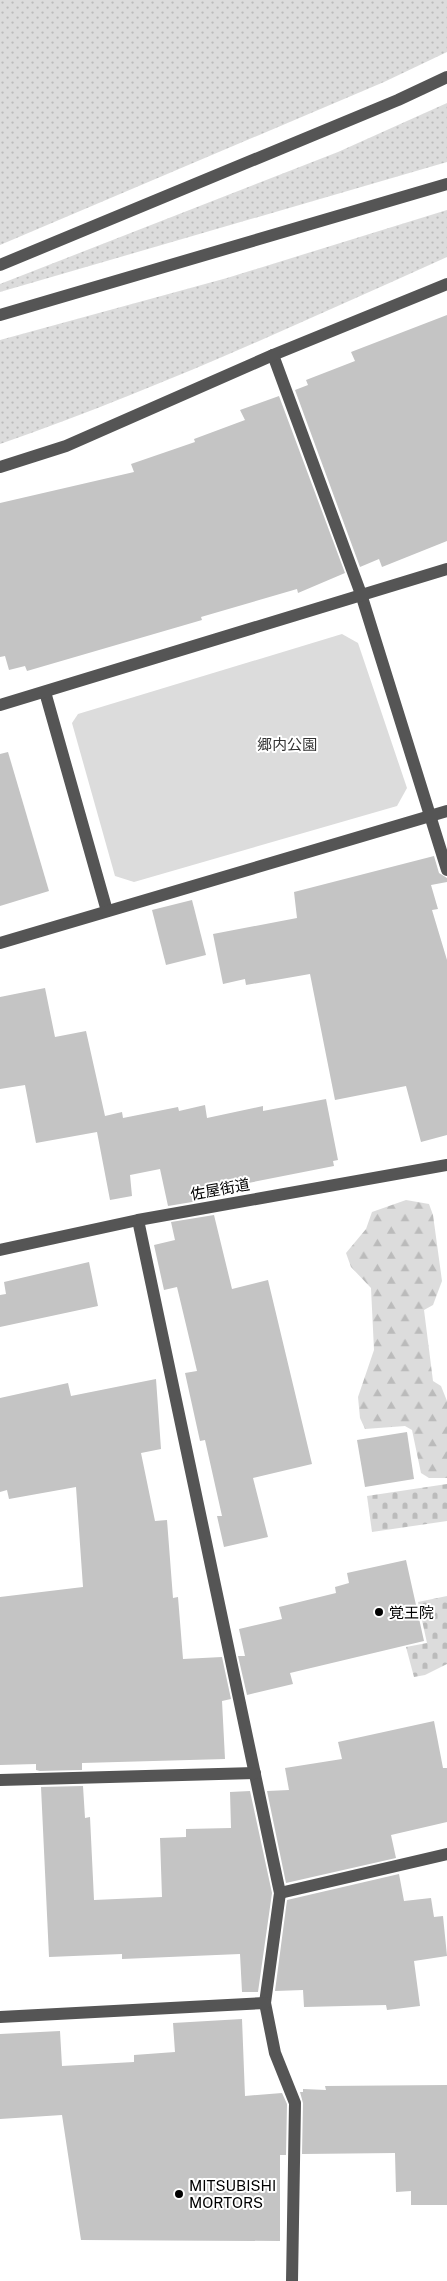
<svg xmlns="http://www.w3.org/2000/svg" width="447" height="2281" viewBox="0 0 447 2281" font-family="'Public Sans','Noto Sans JP',sans-serif">
  <style>
    .grass { fill: url(#grass-dots) }
    .forest { fill: url(#forest-firs) }
    .cemetery { fill: url(#cemetery-stones) }
    .green { fill: #dcdcdc }
    .building { fill: #c4c4c4 }
    .lines { fill: none; stroke-linecap: round; stroke-linejoin: round }
    .minor { stroke: #555; stroke-width: 12 }
    .poi-dot { fill: #000; stroke: #fff; stroke-width: 2 }
    .labels { text-anchor: middle; dominant-baseline: central; stroke-width: 4; stroke-linejoin: round; paint-order: stroke }
    .park-label { font-size: 15px; fill: #333; stroke: #fff }
    .street-label { font-size: 15px; fill: #000; stroke: #fff }
    .poi-label { font-size: 15px; fill: #000; stroke: #fff; text-anchor: start }
  </style>
  <defs>
    <pattern id="grass-dots" width="8" height="8" patternUnits="userSpaceOnUse" patternTransform="scale(1.25)"><rect width="8" height="8" fill="#dcdcdc"/><path d="M2 2h.1M6 6h.1" fill="none" stroke="#bbb" stroke-width="1.8" stroke-linecap="round"/></pattern>
    <pattern id="forest-firs" width="22" height="20" patternUnits="userSpaceOnUse" patternTransform="scale(1.25)"><rect width="22" height="20" fill="#dcdcdc"/><path d="M5 1l3.5 6h-7zM16 11l3.5 6h-7z" fill="#bbb"/></pattern>
    <pattern id="cemetery-stones" width="16" height="16" patternUnits="userSpaceOnUse" patternTransform="scale(1.25)"><rect width="16" height="16" fill="#dcdcdc"/><path d="M2 7V4a2 2 0 0 1 4 0v3zM10 15v-3a2 2 0 0 1 4 0v3z" fill="#bbb"/></pattern>
  </defs>
  <rect width="100%" height="100%" fill="#fff"/>
  <g class="grass">
    <path d="M0,0h447v52l-63,30 -384,163z"/>
    <path d="M447,103v59l-447,130v-8l338,-132z"/>
    <path d="M447,210v47c-147,66 -294,134 -447,187v-104l227,-62z"/>
  </g>
  <path class="forest" d="M406,1200l23,4 4,11 9,66 -9,24 -9,5 9,71 8,5 6,15v77h-18l-8,-5 -9,-43 -7,-4 -40,3 -5,-11 -2,-21 16,-47 -3,-62 -20,-21 -5,-14 20,-24 6,-17z"/>
  <g class="cemetery">
    <path d="M447,1484v37l-75,11 -5,-36z"/>
    <path d="M447,1596v68l-22,11 -11,2 -8,-30 21,-4 -9,-41z"/>
  </g>
  <path class="green" d="M342,634l16,9 49,145 -10,18 -263,76 -19,-6 -43,-153 6,-9z"/>
  <g class="building">
    <path d="M447,315v226l-65,26 -3,-8 -19,8 -65,-177 13,-5 -2,-5 49,-19 -4,-9z"/>
    <path d="M279,396l66,177 -47,20 -1,-4 -96,28 1,3 -175,51 -2,-5 -16,4 -4,-14 -5,1v-154l134,-31 -3,-8 64,-22 -1,-3 51,-19 -5,-10z"/>
    <path d="M8,752l41,139 -49,15v-152z"/>
    <path d="M434,856l5,17 8,5v4l-16,3 7,24 -6,1 15,50v175l-26,7 -15,-56 -71,14 -25,-126 -64,11 -1,-6 -22,5 -10,-50 84,-16 -3,-26z"/>
    <path d="M192,900l14,55 -40,10 -14,-55z"/>
    <path d="M45,988l10,49 31,-6 19,85 17,-4 1,6 55,-11 1,4 26,-6 2,13 56,-12v5l63,-12 12,61 -5,1 1,5 -126,25 2,8 -42,7 -8,-37 -30,6 2,21 -22,4 -13,-68 -61,11 -11,-58 -25,4v-92z"/>
    <path d="M214,1215l18,74 36,-9 44,184 -59,14 15,59 -44,10 -7,-31h5l-17,-76 -5,1 -15,-68 12,-2 -20,-84 -13,3 -10,-45 21,-5 -4,-18z"/>
    <path d="M89,1262l9,44 -98,21v-32l6,-1 -2,-12z"/>
    <path d="M156,1379l5,70 -20,4 14,68 12,-1 6,78 5,-1 5,62 39,-2 9,42 -9,2 3,58 -143,4v7l-42,1 -4,-1v-6l-36,1v-168l83,-10 -7,-100 -67,12 -2,-9 -7,2v-94l68,-15 3,13z"/>
    <path d="M407,1432l7,47 -49,8 -8,-47z"/>
    <path d="M406,1560l18,81 -134,32 3,11 -46,11 -9,-39h7l-6,-27 43,-10 -3,-12 57,-14 -1,-6 14,-4 -2,-10z"/>
    <path d="M434,1721l9,47h4v54l-56,13 5,23 -110,25 -19,-92 22,-1 -4,-22 57,-9 -4,-17z"/>
    <path d="M83,1786l2,32 5,-1 4,83 68,-3 -2,-59 26,-1v-8l45,-1 -1,-36 20,-1 22,102 -14,99h-16l-2,-38 -118,5v-5l-73,3 -8,-170z"/>
    <path d="M399,1874l5,27 27,-3 3,19 9,-1 4,40 -33,5 6,45 -33,4 -1,-5 -82,2 -1,-17 -28,1 12,-91z"/>
    <path d="M242,2019l3,77 37,-3 5,11 -1,51h-6v86l-199,-1 -19,-125 -62,4v-85l60,-3 2,35 72,-4v-7l41,-3 -2,-29z"/>
    <path d="M447,2085v120h-36v-14l-15,1 -1,-39 -93,1 1,-51 -3,-11h3v-3l23,1 -1,-4z"/>
  </g>
  <g class="lines">
    <g class="minor">
      <path d="M0,265l398,-165 49,-23"/>
      <path d="M0,315l447,-131"/>
      <path d="M273,355l88,239 86,276"/>
      <path d="M0,467l66,-21 207,-91 174,-71"/>
      <path d="M45,692l62,219"/>
      <path d="M0,705l447,-136"/>
      <path d="M0,943l447,-132"/>
      <path d="M138,1220l142,673 -15,110 10,50 20,50 -3,178"/>
      <path d="M0,1250l138,-30 309,-55"/>
      <path d="M0,1780l255,-7"/>
      <path d="M280,1893l167,-39"/>
      <path d="M0,2017l265,-14"/>
    </g>
  </g>
  <g class="poi-dot">
    <circle cx="379" cy="1612" r="5"/>
    <circle cx="179" cy="2194" r="5"/>
  </g>
  <g class="labels">
    <g class="park-label">
      <text x="287" y="744">郷内公園</text>
    </g>
    <g class="street-label">
      <text transform="translate(220 1189) rotate(-10)">佐屋街道</text>
    </g>
    <g class="poi-label">
      <text x="389" y="1612">覚王院</text>
      <text x="189" y="2185">MITSUBISHI<tspan x="189" dy="17">MORTORS</tspan></text>
    </g>
  </g>
</svg>
